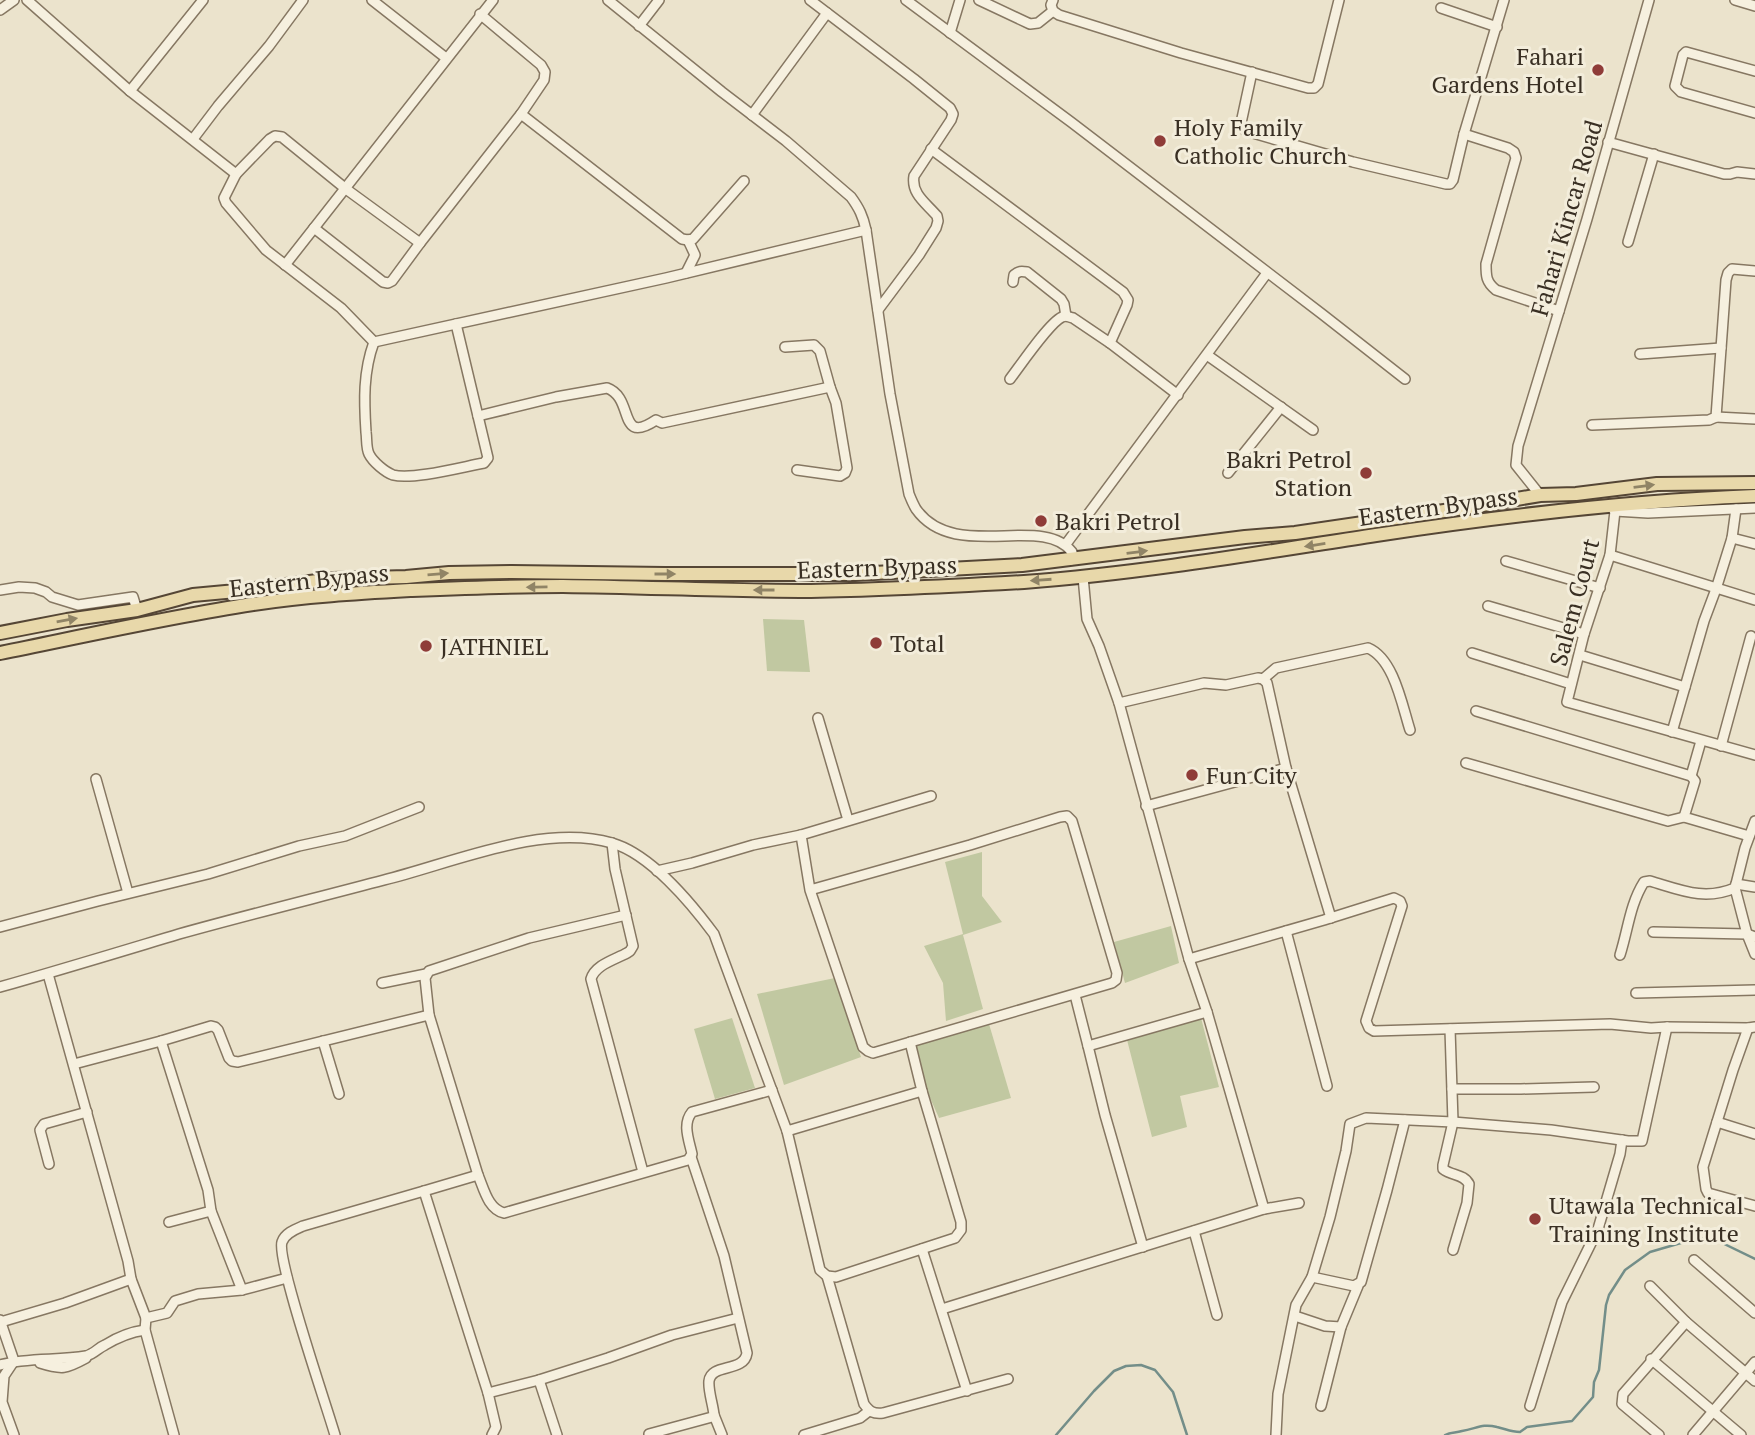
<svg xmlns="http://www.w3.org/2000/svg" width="1755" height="1435" viewBox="0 0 1755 1435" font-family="'PT Serif',serif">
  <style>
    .green { fill: #c1c8a1 }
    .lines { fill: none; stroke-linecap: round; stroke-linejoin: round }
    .stream { stroke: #738e89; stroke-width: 2.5 }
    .minor-casing { stroke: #867762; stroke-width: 12 }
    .major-casing { stroke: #554635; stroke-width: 16 }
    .minor { stroke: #f6f0df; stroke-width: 9 }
    .major { stroke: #e8d8aa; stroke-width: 12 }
    .oneway { fill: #908466 }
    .poi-dot { fill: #8f3c38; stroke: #f3eddb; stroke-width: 2.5 }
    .labels { text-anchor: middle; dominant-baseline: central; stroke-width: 6; stroke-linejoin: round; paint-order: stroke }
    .poi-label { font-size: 24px; fill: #392f23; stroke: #f3eddb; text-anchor: start }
    .street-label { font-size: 24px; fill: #392f23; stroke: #f3eddb }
  </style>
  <rect width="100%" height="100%" fill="#ebe3cc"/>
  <g class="green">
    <path d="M763,619l41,1 6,52 -43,-1z"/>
    <path d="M982,852v44l20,26 -39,13 20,74 -37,12 -3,-38 -19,-37 39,-12 -18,-72z"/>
    <path d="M1171,926l8,37 -54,20 -11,-41z"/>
    <path d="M835,978l26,79 -77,28 -27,-91z"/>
    <path d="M732,1018l23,70 -40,11 -21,-70z"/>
    <path d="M1201,1018l18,69 -39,9 7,31 -35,10 -26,-101z"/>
    <path d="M989,1024l22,74 -72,20 -16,-36 -9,-38z"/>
  </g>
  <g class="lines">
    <g class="stream">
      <path d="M1056,1435l38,-44 20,-20 12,-5 15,-1 14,5 18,22 14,43"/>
      <path d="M1445,1435c6,-3 10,-2 17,-4 14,-2 20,-8 35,-4 9,2 14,5 23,5l7,-5 45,-6 21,-24 1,-15 5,-12 7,-65 3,-10 16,-25 25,-18 48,-14 16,1 41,20"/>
    </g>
    <defs>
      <g id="minor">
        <path d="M27,0l103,91 106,83 34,-35 5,-3 7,1 64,52 74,54 101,-129 23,-34 1,-8 -4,-7 -61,-51"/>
        <path d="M372,0l74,58"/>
        <path d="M608,0l114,92 64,49 65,56c8,11 12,19 15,33l24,164 19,100c2,5 4,10 7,15 38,54 126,4 156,43l-1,8"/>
        <path d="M810,0l104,79 36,29 3,6 -2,6 -37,56c-3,18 12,27 23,40l1,5 -2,7 -17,27 -41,55"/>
        <path d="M906,0l165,122 251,192 83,65"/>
        <path d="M979,0l51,24 8,-1 15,-12"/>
        <path d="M1053,0l-2,5 2,6 6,4 122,38 127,35h6l4,-4 21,-84"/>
        <path d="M1735,0l20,6"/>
        <path d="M1441,8l56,19"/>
        <path d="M0,10l14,-10"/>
        <path d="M639,26l20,-26"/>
        <path d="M950,33l10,-33"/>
        <path d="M1755,71l-69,-19 -3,3 -8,31 6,6 74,21"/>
        <path d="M1252,72l-11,51 1,4 4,4 107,31 93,22h4l3,-4 11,-46 40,-134"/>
        <path d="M130,91l73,-91"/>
        <path d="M521,114l161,125 6,1 5,-1 51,-58"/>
        <path d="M752,115l75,-102"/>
        <path d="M1464,134l44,14 6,4 2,6 -30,106c0,12 0,18 10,26l63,21"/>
        <path d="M193,139l25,-33 51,-60 34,-46"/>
        <path d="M1608,142l116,32h6l7,-2 18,2"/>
        <path d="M931,149l192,143 5,8 -1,5 -17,38"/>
        <path d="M236,174l-12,24 2,5 40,47 75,58 33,34"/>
        <path d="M314,228l69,54 5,1 4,-2 28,-38"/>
        <path d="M1628,242l26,-88"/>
        <path d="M285,265l208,-265"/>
        <path d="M686,273l9,-18 -7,-15"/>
        <path d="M1013,282l1,-7c5,-4 7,-4 13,-3l34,27 3,5 2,12"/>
        <path d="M374,342l292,-64 200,-48"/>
        <path d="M374,342c-11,30 -10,59 -8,90 1,7 0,16 3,22 4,8 16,18 24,21 20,5 69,-8 91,-12l4,-5 -32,-134"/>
        <path d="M785,347l29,-2 6,6 10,36 6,16 11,65 -2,5 -5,3 -43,-6"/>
        <path d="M1640,354l81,-6"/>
        <path d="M1207,355l106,75"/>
        <path d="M1010,379c10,-13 39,-56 52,-62 5,-2 6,0 11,1l37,25 68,52"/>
        <path d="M478,416l78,-19 51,-9c28,10 10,58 49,32l6,3 168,-36"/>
        <path d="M1716,417l39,2"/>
        <path d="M1592,425l117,-5 7,-3 10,-137 2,-7 4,-4 23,2"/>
        <path d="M1228,473l53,-66"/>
        <path d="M1540,495l-24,-30 2,-19 69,-227 62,-219"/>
        <path d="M1613,509l2,2 33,2 107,-5"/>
        <path d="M1615,511l-5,44 -26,79 -17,68 188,53"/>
        <path d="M1732,538l23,6"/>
        <path d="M1066,544l201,-271"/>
        <path d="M1610,555l145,45"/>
        <path d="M1506,561l94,27"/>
        <path d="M0,590l19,-3 16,1 11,4 6,5 26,8 55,-8 4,13"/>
        <path d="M1488,606l96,28"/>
        <path d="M1472,653l99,31"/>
        <path d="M1580,655l105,32"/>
        <path d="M1263,679l13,-11 92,-20c26,11 34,57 42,82"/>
        <path d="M1119,703l85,-20 22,2 32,-7 5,1 4,4 19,85 45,150"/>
        <path d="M1476,711l215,65 4,5 -11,36 65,19"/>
        <path d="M818,718l30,102"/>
        <path d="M1672,732l32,-111 12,-32 16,-51 4,-29"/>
        <path d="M1721,746l30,-110"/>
        <path d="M1466,763l202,58 16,-4"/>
        <path d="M1691,776l10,-35"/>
        <path d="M96,779l32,114"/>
        <path d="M1146,806l140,-38"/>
        <path d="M1755,821l-10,27 -10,40 12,46 8,20"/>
        <path d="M801,835l9,55 160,-45 90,-28 7,-1 5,5 45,152 -1,7 -4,3 -239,70 -5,-2 -5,-4 -53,-157"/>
        <path d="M612,843l3,26 18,77 -3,5 -3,2c-13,7 -32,12 -36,26l52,193"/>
        <path d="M657,871l35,-8 61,-18 48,-10 130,-39"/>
        <path d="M1736,884l19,3"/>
        <path d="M0,927l98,-26 110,-27 91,-28 46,-10 74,-29"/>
        <path d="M1286,931l41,155"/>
        <path d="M1653,932l94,2 8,3"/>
        <path d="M1620,955c8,-25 10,-51 24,-73l6,-1c31,9 54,20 85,7"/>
        <path d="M1189,959l135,-39 70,-22 6,3 2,5 -36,115 3,7 5,3 236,-7 41,4 16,-1 81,1 7,-1"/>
        <path d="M48,974l80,287 3,18 15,39"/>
        <path d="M382,983l44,-9"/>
        <path d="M0,987c60,-17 119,-35 179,-53 68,-19 137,-36 205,-54 69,-17 158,-57 228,-37 38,11 79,60 102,91l73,197 135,-40 -12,-49"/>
        <path d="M1636,993l119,-3"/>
        <path d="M1075,995l13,51 119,-34 -18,-53 -70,-256 -20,-57 -12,-27 -4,-42"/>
        <path d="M1207,1012l57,197"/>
        <path d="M429,1015l-4,-37 4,-7 100,-33 97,-23"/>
        <path d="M1748,1028l-15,42 -30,97 3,22 2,4 47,13"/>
        <path d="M1450,1029l3,93 -10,43v4c9,7 21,5 26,15l-2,19 -14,47"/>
        <path d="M161,1041l47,149 3,21 31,79"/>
        <path d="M323,1041l16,53"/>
        <path d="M1088,1046l17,69 38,132"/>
        <path d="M74,1064l87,-23 50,-15 4,1 3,3 11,28 3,3 6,1 191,-47 49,160"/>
        <path d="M1452,1089h69l73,-2"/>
        <path d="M1717,1122l38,12"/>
        <path d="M787,1131l33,139 7,6 9,1 119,-39 6,-8v-8l-39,-131"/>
        <path d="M49,1164l-9,-34 4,-6 43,-12"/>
        <path d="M169,1222l42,-11"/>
        <path d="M1194,1231l23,84"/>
        <path d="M922,1249l45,142"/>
        <path d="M1694,1260l61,53"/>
        <path d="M827,1276l37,128c6,8 9,10 19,9l125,-34"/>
        <path d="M1312,1277l42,9 7,-4 26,-92 18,-70"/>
        <path d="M1650,1286l36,36 69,59"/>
        <path d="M942,1309l322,-100 35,-6"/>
        <path d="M1295,1316l30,10 16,1"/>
        <path d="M0,1320l14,41 -10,15 -2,26 12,33"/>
        <path d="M1,1322l64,-19 66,-24"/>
        <path d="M1651,1359l90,76"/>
        <path d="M40,1363c22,7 26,6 46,-5"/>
        <path d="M0,1365c28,-8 58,-4 86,-9 8,-2 12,-8 19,-11 13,-8 25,-13 40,-15"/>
        <path d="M539,1380l18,55"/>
        <path d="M488,1393l51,-13 69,-22 64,-23 66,-17"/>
        <path d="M1321,1406l20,-79 17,-41"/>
        <path d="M1530,1406l32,-104 36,-73 22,-75 2,-14"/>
        <path d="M714,1415l8,20"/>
        <path d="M649,1434l63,-17 2,-2c-1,-11 -6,-24 -5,-34 2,-18 35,-8 38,-28l-23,-97 -33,-99"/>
        <path d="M174,1435l-29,-105 1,-12 21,-5 8,-12 23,-7 44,-4 45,-12"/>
        <path d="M335,1435c-8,-28 -59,-176 -53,-193 3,-9 14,-13 21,-16l121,-35"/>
        <path d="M492,1435l4,-8 -8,-34 -64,-202 54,-16c6,14 10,34 26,38l184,-53 4,-6c-3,-14 -10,-30 0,-42l80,-22"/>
        <path d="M804,1435l56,-17 9,-7"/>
        <path d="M1276,1435l2,-41 18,-89 16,-28 18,-60 16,-66 4,-27 16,-6 87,4 98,8 77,11h14l25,-114"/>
        <path d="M1659,1435l-37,-31 1,-10 63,-72"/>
        <path d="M1693,1435l62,-73"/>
      </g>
      <g id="major">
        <path d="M0,633l67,-13 70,-10 56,-15 54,-5 86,-11 73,-2 43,-4 63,-1 153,2h190l167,-9 223,-28 50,-4 176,-26 69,-12 36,-1 81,-10 98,-1"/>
        <path d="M0,653c84,-17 168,-36 253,-49 52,-8 106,-11 159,-14 50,-2 100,-4 151,-4 82,1 165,5 248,5 71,-1 142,-5 213,-9 118,-9 235,-29 352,-47 125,-19 252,-34 379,-39"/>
      </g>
    </defs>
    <use href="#minor" class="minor-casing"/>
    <use href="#major" class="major-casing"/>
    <use href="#minor" class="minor"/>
    <use href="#major" class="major"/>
  </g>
  <defs><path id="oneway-solid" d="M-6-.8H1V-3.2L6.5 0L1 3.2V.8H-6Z" transform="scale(1.75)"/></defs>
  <g class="oneway">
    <use href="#oneway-solid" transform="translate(1644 486) rotate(-7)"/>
    <use href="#oneway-solid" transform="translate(1315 545) rotate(171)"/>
    <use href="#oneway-solid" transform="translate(1137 552) rotate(-7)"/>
    <use href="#oneway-solid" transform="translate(438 574) rotate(-5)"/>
    <use href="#oneway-solid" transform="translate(665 574)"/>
    <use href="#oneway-solid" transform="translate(1041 580) rotate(176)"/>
    <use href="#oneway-solid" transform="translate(537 587) rotate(179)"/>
    <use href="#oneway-solid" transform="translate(764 590) rotate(-180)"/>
    <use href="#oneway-solid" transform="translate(67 620) rotate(-10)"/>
  </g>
  <g class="poi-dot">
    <circle cx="1598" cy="70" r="7"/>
    <circle cx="1160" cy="141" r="7"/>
    <circle cx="1366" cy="473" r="7"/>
    <circle cx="1041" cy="521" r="7"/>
    <circle cx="876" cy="643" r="7"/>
    <circle cx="426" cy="646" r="7"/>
    <circle cx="1192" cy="775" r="7"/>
    <circle cx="1535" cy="1219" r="7"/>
  </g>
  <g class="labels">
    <g class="poi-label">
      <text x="1584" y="56" text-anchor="end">Fahari<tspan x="1584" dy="28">Gardens Hotel</tspan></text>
      <text x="1174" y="127">Holy Family<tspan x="1174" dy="28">Catholic Church</tspan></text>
      <text x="1352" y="459" text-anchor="end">Bakri Petrol<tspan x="1352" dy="28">Station</tspan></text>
      <text x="1055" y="521">Bakri Petrol</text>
      <text x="890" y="643">Total</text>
      <text x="440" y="646">JATHNIEL</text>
      <text x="1206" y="775">Fun City</text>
      <text x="1549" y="1205">Utawala Technical<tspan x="1549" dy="28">Training Institute</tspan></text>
    </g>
    <g class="street-label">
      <text transform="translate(1566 218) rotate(-74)">Fahari Kincar Road</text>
      <text transform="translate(1438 506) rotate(-8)">Eastern Bypass</text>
      <text transform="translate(877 567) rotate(-2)">Eastern Bypass</text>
      <text transform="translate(309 580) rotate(-6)">Eastern Bypass</text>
      <text transform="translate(1574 602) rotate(-75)">Salem Court</text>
    </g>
  </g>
</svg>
